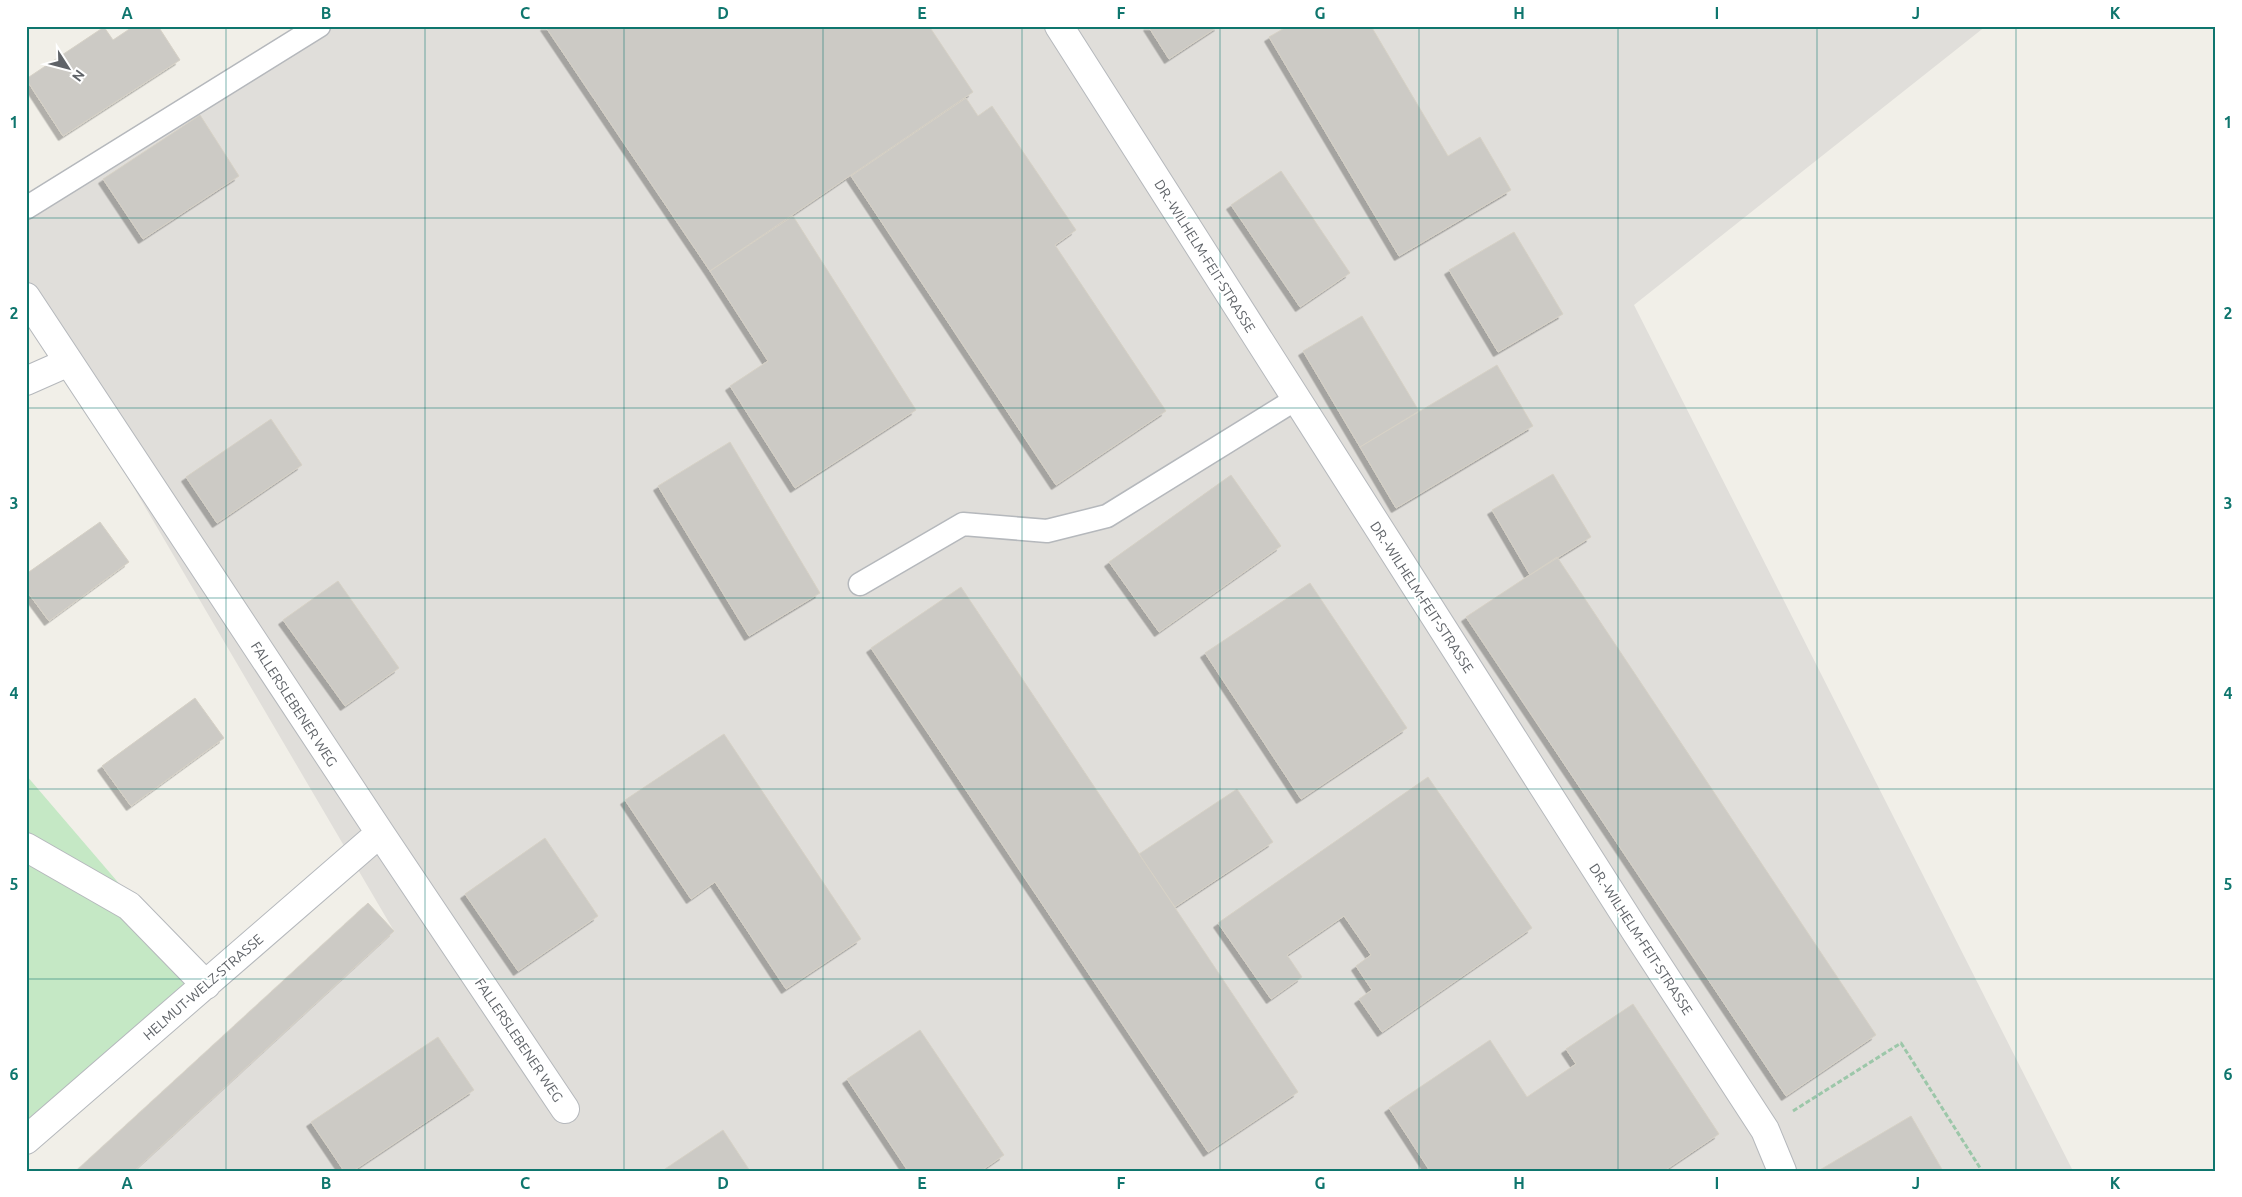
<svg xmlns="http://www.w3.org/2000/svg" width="2242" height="1197" font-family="Ubuntu,sans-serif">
	<defs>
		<filter id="shadow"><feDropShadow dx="-4.5" dy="4.5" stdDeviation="0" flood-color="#0004"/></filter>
	</defs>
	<rect width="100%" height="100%" fill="#f1efe8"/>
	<!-- industrial -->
	<path fill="#e0deda" d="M319 26H1986L1634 305 2073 1171H134L394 931 26 304V208Z"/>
	<!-- green -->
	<path fill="#c5e8c5" d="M26 775 206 985 26 1140Z"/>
	<!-- building -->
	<path fill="#cccac5" stroke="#d6d1c6" filter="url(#shadow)" d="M134 26H158L180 60 63 136 26 79 104 27 113 40Z
		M545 26H929L973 92 710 271Z
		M1148 26H1219L1169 59Z
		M1288 26H1371L1448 156 1480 137 1511 190 1399 256 1269 37Z
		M966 98 978 116 992 106 1076 230 1055 245 1166 411 1056 485 851 176Z
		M200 115 239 176 143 239 103 179Z
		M1281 171 1350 273 1300 307 1231 205Z
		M793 216 916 410 795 488 730 386 768 361 710 271Z
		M1514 232 1563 314 1498 352 1449 270Z
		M1362 316 1419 411 1360 447 1303 351Z
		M1497 365 1533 426 1396 508 1360 447Z
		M271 419 302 465 217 523 186 477Z
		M730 442 820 593 749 636 658 486Z
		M1553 474 1591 537 1530 575 1492 510Z
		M1231 475 1281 546 1159 632 1109 562Z
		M100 522 129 562 49 621 26 590V574Z
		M1557 557 1876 1035 1786 1096 1466 617Z
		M338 581 399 668 345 706 283 620Z
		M1310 583 1407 728 1301 799 1205 653Z
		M961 587 1298 1092 1208 1152 871 648Z
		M195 698 224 738 131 806 102 766Z
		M724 734 861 939 786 989 715 882 691 899 625 800Z
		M1428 777 1532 928 1382 1032 1359 999 1372 990 1356 966 1371 955 1344 916 1287 955 1302 977 1271 999 1218 923Z
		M1237 789 1273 842 1175 907 1139 854Z
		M545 838 598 916 518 971 465 894Z
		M368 903 394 931 134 1171H76Z
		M1633 1004 1719 1134 1664 1171H1430L1389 1108 1490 1040 1527 1097 1576 1064 1566 1049Z
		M920 1030 1004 1155 981 1171H908L847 1079Z
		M438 1037 474 1090 353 1171H344L311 1122Z
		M1911 1116 1943 1171H1818Z
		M723 1130 750 1171H662Z"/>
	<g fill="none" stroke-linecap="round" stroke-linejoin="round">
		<!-- service casing -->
		<g stroke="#b5b8bc" stroke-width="25">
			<path id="service" d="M26 208 319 26
				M860 584 963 524 1047 531 1107 516 1296 399"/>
		</g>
		<!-- minor casing -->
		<g stroke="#b5b8bc" stroke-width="30">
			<path id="minor" d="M1059 26 1636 932 1765 1130 1782 1171
				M26 297 380 833 565 1109
				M26 381 69 362
				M26 847 129 906 206 985
				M26 1140 380 833"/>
		</g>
		<!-- path -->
		<path stroke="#9cc7a9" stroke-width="3" stroke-dasharray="5 2.5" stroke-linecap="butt" d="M1793 1111 1901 1043 1982 1171"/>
		<!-- service -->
		<use href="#service" stroke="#fff" stroke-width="22"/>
		<!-- minor -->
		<use href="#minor" stroke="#fff" stroke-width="28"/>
	</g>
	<!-- grid -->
	<path fill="none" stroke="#0f766e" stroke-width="1" stroke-opacity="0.55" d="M226 26V1171M425 26V1171M624 26V1171M823 26V1171M1022 26V1171M1220 26V1171M1419 26V1171M1618 26V1171M1817 26V1171M2016 26V1171M26 218H2216M26 408H2216M26 598H2216M26 789H2216M26 979H2216"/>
	<g text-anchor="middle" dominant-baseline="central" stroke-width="4" stroke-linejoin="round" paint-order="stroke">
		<!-- street labels -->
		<g font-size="14" fill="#5f6368" stroke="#fff">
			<text transform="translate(1205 256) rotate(58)">DR.-WILHELM-FEIT-STRASSE</text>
			<text transform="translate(1422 597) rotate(57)">DR.-WILHELM-FEIT-STRASSE</text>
			<text transform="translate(294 704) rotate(57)">FALLERSLEBENER WEG</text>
			<text transform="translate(1641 939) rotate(57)">DR.-WILHELM-FEIT-STRASSE</text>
			<text transform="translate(203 987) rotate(-41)">HELMUT-WELZ-STRASSE</text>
			<text transform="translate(519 1040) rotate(56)">FALLERSLEBENER WEG</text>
		</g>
	</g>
	<!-- border -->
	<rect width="2242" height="1197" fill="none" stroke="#ffffff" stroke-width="55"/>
	<!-- north arrow -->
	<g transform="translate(68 68) rotate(126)" stroke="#ffffff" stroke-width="4" paint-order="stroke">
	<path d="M0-4L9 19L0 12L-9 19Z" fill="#5f6368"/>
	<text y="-8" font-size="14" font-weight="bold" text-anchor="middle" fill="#5f6368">N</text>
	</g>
	<rect x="28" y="28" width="2186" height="1142" fill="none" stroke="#0f766e" stroke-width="2"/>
	<g font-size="16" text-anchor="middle" font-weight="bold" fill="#0f766e">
		<text x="127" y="19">A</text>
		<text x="326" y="19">B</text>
		<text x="525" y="19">C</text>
		<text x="723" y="19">D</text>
		<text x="922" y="19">E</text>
		<text x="1121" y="19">F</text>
		<text x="1320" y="19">G</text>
		<text x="1519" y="19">H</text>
		<text x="1717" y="19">I</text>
		<text x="1916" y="19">J</text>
		<text x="2115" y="19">K</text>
		<text x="14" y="128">1</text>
		<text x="2228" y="128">1</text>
		<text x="14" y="319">2</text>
		<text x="2228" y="319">2</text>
		<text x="14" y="509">3</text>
		<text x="2228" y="509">3</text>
		<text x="14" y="699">4</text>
		<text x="2228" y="699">4</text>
		<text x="14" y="890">5</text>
		<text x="2228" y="890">5</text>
		<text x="14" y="1080">6</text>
		<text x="2228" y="1080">6</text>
		<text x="127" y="1189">A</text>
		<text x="326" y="1189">B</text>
		<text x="525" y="1189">C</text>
		<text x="723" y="1189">D</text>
		<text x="922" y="1189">E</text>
		<text x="1121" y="1189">F</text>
		<text x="1320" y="1189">G</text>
		<text x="1519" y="1189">H</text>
		<text x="1717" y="1189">I</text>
		<text x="1916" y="1189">J</text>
		<text x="2115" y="1189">K</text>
	</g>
</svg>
